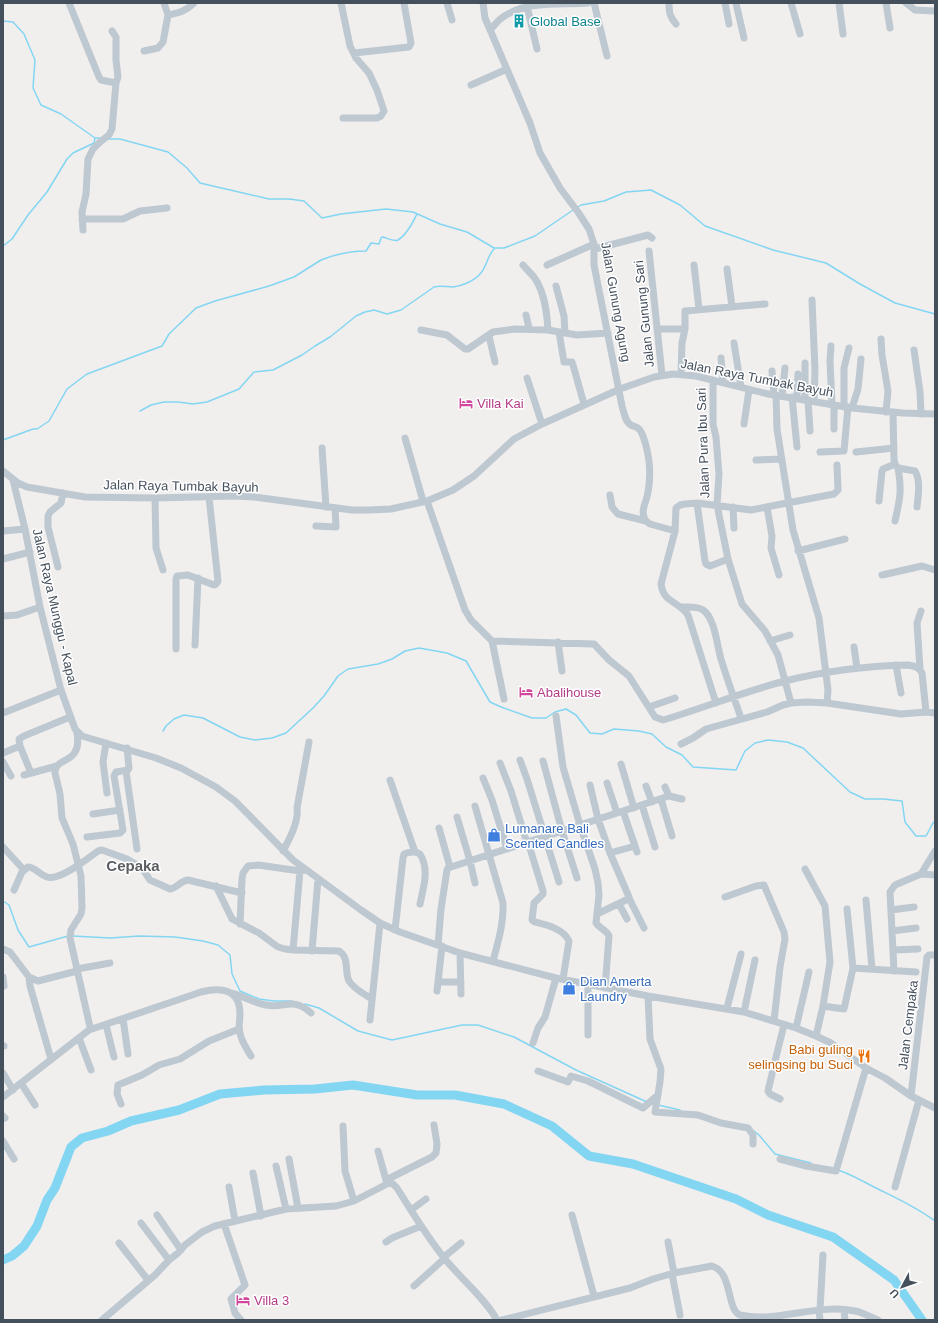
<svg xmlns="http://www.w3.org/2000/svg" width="938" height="1323" font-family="Arial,sans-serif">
	<rect width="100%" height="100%" fill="#f1eeee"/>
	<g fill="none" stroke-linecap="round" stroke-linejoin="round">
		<!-- stream -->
		<path stroke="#83d6f2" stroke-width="1.5" d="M3 21 13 22 24 34 35 60 33 88 41 105 61 114 95 138H100
			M108 139H120L168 152 187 168 200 183 269 199H289L304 201 322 218 341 214 386 209 413 212 440 224 467 232 494 248H504L535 236 573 210
			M578 207 581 205 604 201 626 192 651 190 680 205 705 226 773 250 826 263 860 284 895 303 935 314
			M3 246 12 239 28 215 47 192 67 159 73 153 94 143 95 138
			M140 411 151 405 164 402H178L193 404 207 402 239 389 254 372 273 370 302 355 315 346 330 337 356 316 365 312 374 310 387 314 401 310 434 287C440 285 446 287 453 287 462 286 474 281 480 274 487 267 487 256 494 249
			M3 440 33 429H37L49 421 67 389 87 374 162 346 169 334 196 308 215 301 269 286 294 277 321 260C336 254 350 251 366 251L371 243 379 244 381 238 383 237C387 238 394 242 398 240 407 235 413 222 417 214
			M163 731 166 726 174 719 184 715 203 718 240 737 255 740 272 738 286 733 313 708 324 696 338 676 348 669 378 664 392 659 405 651 419 648 447 653 466 661 490 702 501 707 532 718H546L555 712 566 709 576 715 590 733 602 734 614 729 639 731 652 734 666 747 682 755 693 767 736 770 745 751 755 743 768 740 787 742 803 748 850 792 865 799H883L902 801 905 822 916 836H926L933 823 935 822
			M3 901 9 905 18 930 29 947 68 936
			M73 936 110 938 139 936 175 937 203 941 218 945 230 955 232 974 240 991 259 999 274 1001H292
			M305 1004 319 1008 358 1031 392 1040 462 1025H478L514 1037 576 1070 647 1102
			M658 1105 680 1110
			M754 1131 759 1135 775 1154 811 1163
			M838 1170C850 1174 861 1180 872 1186 894 1197 915 1206 935 1221"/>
		<!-- river -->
		<path stroke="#83d6f2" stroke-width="9" d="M3 1260 12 1256 24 1246 37 1226 47 1200 55 1188 71 1147 82 1138 108 1131 131 1121 179 1110 220 1094 264 1090 315 1089 353 1085 417 1095H455L504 1104 552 1126 589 1156 633 1164 736 1199 768 1215 833 1237 894 1280 922 1320"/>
		<!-- minor -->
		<path stroke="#bdc8d1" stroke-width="7" d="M69 3 99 77 101 80 116 83 112 129 109 135 100 142 93 149 88 159 86 194 82 212 83 230
			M164 3 168 15C179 13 186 11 194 3
			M341 3 350 46 356 58 369 73 377 90 384 111 381 116 377 118H343
			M447 3 452 20
			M483 3 485 18 530 123 540 153 560 188 578 212 589 229 594 244V265L622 406C624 412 625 422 631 425 634 427 636 426 639 429 644 434 648 453 649 461 650 471 650 482 648 492 647 502 639 511 646 521
			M594 3 607 56
			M669 3C669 13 670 17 676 24
			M725 3 729 24
			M736 3 744 38
			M791 3 800 34
			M839 3 843 34
			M886 3 890 28
			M906 3 915 10 935 11
			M527 6 537 49
			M490 30C494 26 498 20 503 17 528 0 560 5 588 3
			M112 31 116 37V60L118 77 116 83
			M144 51 158 48 163 42 168 15
			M354 53 409 47 411 43 404 3
			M471 85 507 69
			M82 219H123L140 211 167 208
			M595 249 648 235 652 238
			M649 251 662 375
			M523 265C527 270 533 275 536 280 545 295 547 313 548 330
			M547 265 594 244
			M694 265 699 309
			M727 269 732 307
			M556 286 564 316 565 333
			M812 300 815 370 814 401
			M526 315 529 328
			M657 329H685
			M421 330 447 335 465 349H468L493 332 515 329 548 330 577 335 608 333
			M559 332 564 362H572L573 365 584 404
			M489 336 495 362
			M881 339 882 355 888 391 886 412
			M734 343 741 387
			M831 346 830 361 832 405
			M914 350 920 392 921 414
			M721 358 723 382
			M805 363V399
			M772 371 773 386H774L773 395
			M681 374 682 343 685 329V311L765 304
			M527 378 542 424
			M713 380V424L716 437 719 474 717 505 728 559 742 604 765 631 778 655 791 703
			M776 395 777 429 793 530 819 618 828 690 827 703
			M782 396 785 368
			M792 397 797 447
			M797 398 798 374
			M808 400 810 431
			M834 405V429
			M844 407V368L849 348
			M852 408 858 389 861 359
			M893 413 894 459 895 464 898 468 915 471C921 481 918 496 917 507
			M744 424 749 390
			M405 438 423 501
			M322 448 326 507
			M820 452 844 451 848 407
			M856 452 894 448
			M756 460 782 459
			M3 471 18 483 27 487 85 497 155 498 234 496 254 497 352 510H369L391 509 427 501 453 490 474 476 514 439 542 424 620 389 654 377 673 374 696 376 768 394 852 408 903 413 935 414
			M13 480 25 529 40 607 61 690 75 729 82 736 156 758 181 768 216 787 235 801 293 860 361 910 380 923 400 932 460 953 556 978 648 996 744 1012 796 1028 816 1036 831 1043 866 1068 885 1078 911 1096 935 1108
			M610 495 612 507 618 514 646 521 650 524 675 531
			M155 498 156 548 163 570
			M427 501 465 610 471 620 492 641 594 644 609 660 629 676 655 717 663 720C703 708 743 692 785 681 825 671 867 666 908 665 914 666 919 667 922 673L926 712 935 713
			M879 501 882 471 883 469 895 464
			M697 503 705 561 706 564 710 566 728 559
			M733 507 734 528
			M767 507 772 536 771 548 779 575
			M895 521C900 499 902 491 898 468
			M316 526 336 527 335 508
			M3 531 25 529
			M798 551 845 539
			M3 559 30 552
			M58 567 48 527V516L50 512 61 503 63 493
			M882 575 922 566 935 570
			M682 607C689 607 698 606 703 610 715 618 717 646 721 659 727 679 734 698 741 718
			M3 616 17 615 40 607
			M492 641 504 699
			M770 641 790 635
			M558 642 562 671
			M195 645 198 578
			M854 647 857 668
			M176 649V579L177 576 188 575 214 585 216 584 218 581 209 497
			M896 665 901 693
			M920 669 917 623 921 611
			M716 703 688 615C678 600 664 604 661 584L675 531 676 508 680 505 685 504 697 503 751 510 834 494 838 490 837 465
			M649 707 675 698
			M3 713 61 690
			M556 716 563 767 580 825 595 869 598 883 599 895 596 923C600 929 607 930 609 936L605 988
			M106 743 103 762 107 793
			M681 744 693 738 706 729 767 712 783 705 791 703 807 702 827 703 901 714 926 712
			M3 753 20 746
			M520 760 527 779 559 882
			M543 761 562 831 577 878
			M3 762 11 776
			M500 763 511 791 527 843
			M621 764 634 808
			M126 771 137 849
			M31 773 20 746 19 739 24 736 70 717
			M24 775 57 766
			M483 778 492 800 507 849
			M390 780 415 852
			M607 783 617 813
			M590 785 598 819 610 853 629 897 628 899 597 914
			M646 786 652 802
			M665 787 669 796
			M661 799 672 836
			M642 805 655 847
			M475 806 503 903C504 923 498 942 493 961
			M623 811 637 852
			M93 814 120 810
			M457 817 470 861 475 883
			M439 828 450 867
			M87 837 120 833 123 830 114 776 116 772 128 770 129 768 127 748
			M528 842 543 891V894L534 903 532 920 535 922C547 925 564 929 569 941L563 979
			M3 847 24 870
			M283 851C290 838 299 821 297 808L309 742
			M610 853 635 846
			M805 869 825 906 830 962 823 1006 816 1036
			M921 874 935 851
			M216 886 232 919 259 933 278 947 285 949 293 950 339 951C350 958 344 971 349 981 354 989 364 994 372 999
			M14 890 22 872 28 867C35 867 40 875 47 877 60 881 87 859 98 851L102 850 127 859 142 868 150 880 170 889C177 888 180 881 188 880L242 893
			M725 897 756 886 764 885 784 932 785 939 780 967 774 1021
			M629 898 644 928
			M866 900 872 969
			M619 904 627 919
			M891 910 914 907
			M240 924 242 879 243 873 248 866 258 865 300 871 306 870
			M395 930 403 858 404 854C409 852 415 851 420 854 430 870 423 888 420 904
			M892 931 916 928
			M438 945 441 909 447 870 448 868 669 796 682 799
			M3 949 10 952 29 977 38 981 77 971
			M293 950 300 871
			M893 950 918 949
			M312 951 318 879
			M460 953 461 994
			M853 968 916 972
			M77 969 110 963
			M894 971 890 892 895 885 921 874 935 875
			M3 977 4 986
			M29 977 30 986 51 1059
			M439 982H461
			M437 991 442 946
			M231 993C244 996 254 1003 266 1005 285 1009 292 996 311 1013
			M648 996 650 1039 661 1069 660 1082 655 1112 698 1115 721 1123 748 1128 753 1135V1144
			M823 1006 844 1009 853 968 847 909
			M727 1008 741 954
			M744 1012 755 960
			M123 1019 128 1054
			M370 1020 380 923
			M106 1025 114 1057
			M796 1028 809 972
			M89 1030 201 992C221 987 240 989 240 1014 240 1021 238 1027 240 1033 241 1041 247 1049 251 1056
			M588 1035V985
			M79 1038 91 1070
			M533 1043 538 1028 545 1017 556 978
			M3 1046H4
			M538 1071 568 1082 571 1076 588 1081 643 1108 658 1095
			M3 1073 13 1090
			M21 1083 35 1105
			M911 1096 927 957 929 955H935
			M3 1097 89 1030 90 1027 70 938 71 930 81 914 82 908 81 876 73 844 62 818 60 794 55 773C55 760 70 762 75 752 79 746 78 739 77 733
			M780 1099 770 1094 768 1091 776 1057 784 1025
			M121 1104 117 1094 118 1085 142 1075 159 1065 180 1059 209 1041 239 1029
			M3 1116 5 1118
			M343 1126 345 1171 354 1201
			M3 1141 14 1159
			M378 1151 386 1180V1184
			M289 1159 298 1208
			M780 1159 806 1166 836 1171 866 1068
			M276 1166 286 1209
			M253 1173 261 1216
			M386 1180 432 1157 436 1153 437 1144 434 1125
			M229 1187 235 1221
			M895 1187 919 1100
			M411 1210 426 1199
			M157 1215 181 1250
			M572 1215 594 1296
			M141 1223 169 1260
			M224 1224 245 1285 231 1299 235 1313 241 1320
			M386 1242 392 1238 421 1226
			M668 1242 674 1273
			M119 1243 148 1280
			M444 1257 461 1243
			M672 1274 680 1315
			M414 1286 445 1258
			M819 1310 820 1320
			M820 1310 823 1255
			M844 1310 845 1320
			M102 1320 155 1275 169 1260 178 1253 185 1245 202 1232 215 1226 286 1209 336 1206 354 1201 389 1183 393 1184 397 1188C412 1212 427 1237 445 1259 462 1280 484 1297 497 1320
			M502 1320 630 1288 653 1279 674 1273 712 1266C733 1272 726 1309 740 1315 778 1323 817 1303 855 1311 862 1312 870 1317 878 1320"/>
	</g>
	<!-- icons -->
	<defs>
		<g id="building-bare" transform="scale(1.08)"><path d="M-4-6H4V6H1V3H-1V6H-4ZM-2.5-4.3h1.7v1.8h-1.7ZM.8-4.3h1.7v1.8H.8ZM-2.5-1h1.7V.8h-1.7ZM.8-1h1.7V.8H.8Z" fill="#0f9aa8" stroke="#fff" stroke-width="2.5" paint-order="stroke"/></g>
		<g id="hotel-bare" transform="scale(1.08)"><path d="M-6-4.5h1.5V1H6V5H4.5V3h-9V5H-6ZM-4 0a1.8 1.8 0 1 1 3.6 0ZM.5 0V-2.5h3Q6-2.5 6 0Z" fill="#d1479c" stroke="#fff" stroke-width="2.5" paint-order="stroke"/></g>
		<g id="shop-bare" transform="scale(1.08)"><path d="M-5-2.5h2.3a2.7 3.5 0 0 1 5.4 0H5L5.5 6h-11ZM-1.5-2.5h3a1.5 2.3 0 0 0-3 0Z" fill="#3f7fe0" stroke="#fff" stroke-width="2.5" paint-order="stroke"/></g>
		<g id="restaurant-bare" transform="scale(1.08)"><path d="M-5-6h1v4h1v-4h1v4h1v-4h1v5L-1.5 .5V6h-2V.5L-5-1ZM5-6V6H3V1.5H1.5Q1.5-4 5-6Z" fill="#e8710a" stroke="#fff" stroke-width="2.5" paint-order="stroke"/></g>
	</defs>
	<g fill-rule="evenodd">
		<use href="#building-bare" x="519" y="21"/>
		<use href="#hotel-bare" x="466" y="403"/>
		<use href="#hotel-bare" x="526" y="692"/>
		<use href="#shop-bare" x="494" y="835"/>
		<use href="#shop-bare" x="569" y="988"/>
		<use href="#restaurant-bare" x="864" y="1056"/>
		<use href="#hotel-bare" x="243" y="1300"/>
	</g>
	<g text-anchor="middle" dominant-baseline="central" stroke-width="3" stroke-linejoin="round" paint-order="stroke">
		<!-- culture labels -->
		<g font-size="13" fill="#0d838f" stroke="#fff" text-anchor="start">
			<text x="530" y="21">Global Base</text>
		</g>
		<!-- street labels -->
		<g font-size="13" fill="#45505d" stroke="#fff">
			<text transform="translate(616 302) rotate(80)">Jalan Gunung Agung</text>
			<text transform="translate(644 314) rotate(-96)">Jalan Gunung Sari</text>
			<text transform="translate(757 378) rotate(11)">Jalan Raya Tumbak Bayuh</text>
			<text transform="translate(703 443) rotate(-92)">Jalan Pura Ibu Sari</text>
			<text transform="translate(181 486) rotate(1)">Jalan Raya Tumbak Bayuh</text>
			<text transform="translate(55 607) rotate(77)">Jalan Raya Munggu - Kapal</text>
			<text transform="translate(908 1025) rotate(-83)">Jalan Cempaka</text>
		</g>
		<!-- hotel labels -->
		<g font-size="13" fill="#b23c85" stroke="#fff" text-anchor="start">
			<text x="477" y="403">Villa Kai</text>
			<text x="537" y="692">Abalihouse</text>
			<text x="254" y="1300">Villa 3</text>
		</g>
		<!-- shop labels -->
		<g font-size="13" fill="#366cbe" stroke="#fff" text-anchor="start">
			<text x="505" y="828">Lumanare Bali<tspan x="505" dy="15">Scented Candles</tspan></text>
			<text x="580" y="981">Dian Amerta<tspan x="580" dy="15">Laundry</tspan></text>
		</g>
		<!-- food labels -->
		<g font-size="13" fill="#c56008" stroke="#fff" text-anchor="end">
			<text x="853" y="1049">Babi guling<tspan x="853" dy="15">selingsing bu Suci</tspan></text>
		</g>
		<!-- quarter labels -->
		<g font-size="15" font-weight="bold" fill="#5a5e63" stroke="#fff">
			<text x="133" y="865">Cepaka</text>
		</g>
	</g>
	<!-- border -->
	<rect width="938" height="1323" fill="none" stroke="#45505d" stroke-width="8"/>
	<!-- north arrow -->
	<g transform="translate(902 1287) rotate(229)" stroke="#ffffff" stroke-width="3" paint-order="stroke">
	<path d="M0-3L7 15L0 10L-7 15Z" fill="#45505d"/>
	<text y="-6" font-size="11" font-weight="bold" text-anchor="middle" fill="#45505d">U</text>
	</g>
</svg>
